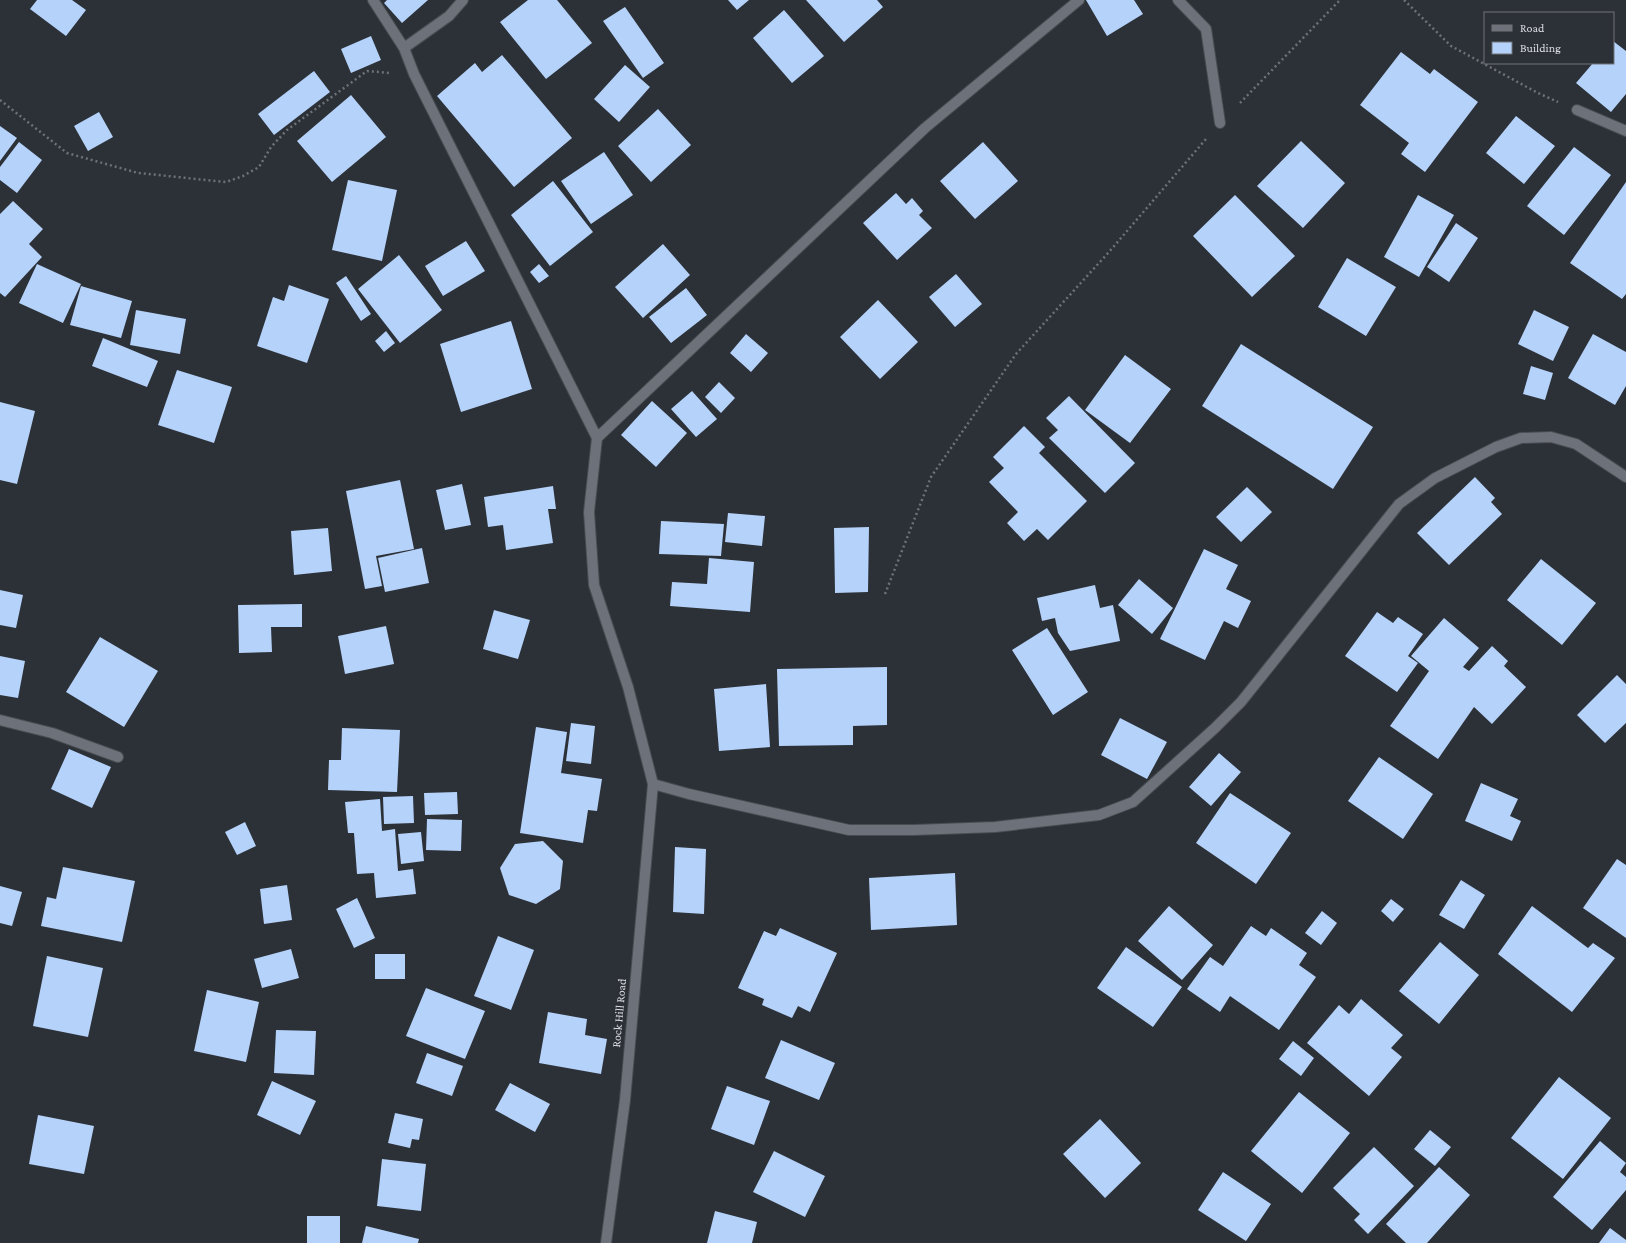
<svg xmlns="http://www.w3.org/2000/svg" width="1626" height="1243" font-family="'Crimson Pro',serif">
	<rect width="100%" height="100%" fill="#2c3137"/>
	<!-- building -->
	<path fill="#b5d2fa" d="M37 0H72L86 10 66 36 30 9Z
		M387 0H428L402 23 384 3Z
		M528 0H557L592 43 546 79 500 22Z
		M728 0H749L737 10Z
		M806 0H877L883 7 844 42Z
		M1086 0H1134L1143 14 1107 36Z
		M625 7 664 63 643 78 603 21Z
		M784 10 824 56 792 83 753 38Z
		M371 36 381 60 351 73 341 49Z
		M1613 41 1626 51V94L1611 112 1576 83 1593 63H1613Z
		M1401 52 1430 74 1434 69 1478 102 1425 172 1401 154 1409 143 1360 105Z
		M502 55 572 138 514 187 437 96 475 63 482 72Z
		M625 65 650 87 619 122 594 99Z
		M314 71 330 92 274 135 258 114Z
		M351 95 386 137 332 182 297 141Z
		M658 109 691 145 651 182 618 146Z
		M99 112 113 137 88 151 74 126Z
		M1516 116 1555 146 1524 184 1486 153Z
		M0 126 17 138 0 161Z
		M1301 141 1345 183 1303 228 1257 186Z
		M19 142 42 160 17 193 0 180V167Z
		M983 142 1018 181 975 219 940 181Z
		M1574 147 1611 175 1564 235 1527 206Z
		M604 152 633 195 591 224 561 181Z
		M348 180 397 190 382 261 332 250Z
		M553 181 593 232 550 266 511 215Z
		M1626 182V294L1622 299 1570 263Z
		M896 193 906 204 912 198 923 211 919 215 932 228 897 260 863 223Z
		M1235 195 1295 256 1252 297 1193 236Z
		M1418 195 1454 215 1419 277 1384 257Z
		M13 201 43 229 29 244 42 257 5 297 0 293V214Z
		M1456 223 1478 238 1449 282 1427 267Z
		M466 241 485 271 443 296 425 266Z
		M663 244 690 275 643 318 615 287Z
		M399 255 442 310 400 343 358 289Z
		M1347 258 1396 287 1366 336 1318 307Z
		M37 264 81 284 63 323 19 303Z
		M539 264 549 276 539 283 530 272Z
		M956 274 982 304 955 327 929 297Z
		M346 276 371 314 361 321 336 283Z
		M289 285 329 299 307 363 257 346 273 297 284 301Z
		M81 286 132 301 121 338 70 325Z
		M686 288 707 315 671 343 649 317Z
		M878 300 918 342 880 379 840 337Z
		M136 310 186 319 180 354 130 345Z
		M1534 310 1569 327 1553 361 1518 344Z
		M511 321 532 389 461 412 440 344Z
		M386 331 395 343 384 352 375 341Z
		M746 334 768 353 751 372 730 353Z
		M1593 334 1626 352V386L1615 405 1568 378Z
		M103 338 158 361 147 387 92 366Z
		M1241 344 1373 427 1333 489 1202 406Z
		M1125 355 1171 389 1130 443 1085 410Z
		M1531 366 1553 373 1545 400 1523 394Z
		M177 370 232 387 214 443 158 425Z
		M719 382 735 398 721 413 705 397Z
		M692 391 717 419 696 437 671 409Z
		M1069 396 1135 463 1105 493 1049 438 1058 430 1046 418Z
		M652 401 687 433 656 467 621 435Z
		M0 402 35 411 17 484 0 480Z
		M1024 426 1045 447 1039 453 1087 501 1048 540 1037 529 1024 541 1007 523 1018 512 989 482 1004 468 993 457Z
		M1475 477 1495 498 1491 502 1502 514 1449 565 1417 533Z
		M400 480 414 549 376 556 382 586 365 589 346 491Z
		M462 484 471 525 445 530 436 490Z
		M553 486 556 509H548L553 543 506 550 503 525 488 527 484 497Z
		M1247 487 1272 512 1241 542 1216 517Z
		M728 513 765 516 762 546 725 542Z
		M661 521 724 524 721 556 659 554Z
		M869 527 868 592 835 593 834 528Z
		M328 528 332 571 294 575 291 531Z
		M422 548 429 583 385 592 378 558Z
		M1204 549 1238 565 1226 589 1251 601 1238 628 1224 621 1205 660 1160 639Z
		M709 558 754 562 750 612 670 606 672 582 707 584Z
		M1541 559 1596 603 1562 645 1507 600Z
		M1139 579 1173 608 1152 634 1118 605Z
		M1095 585 1100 608 1113 605 1120 641 1070 651 1058 633 1055 618 1042 621 1037 598Z
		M0 590 23 595 16 628 0 625Z
		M302 604V627H271L272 652 239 653 238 605Z
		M494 610 530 620 518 659 483 649Z
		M1377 612 1393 623 1398 617 1423 634 1408 656 1418 663 1397 692 1345 656Z
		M1444 618 1479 648 1463 667 1469 671 1492 646 1508 661 1504 666 1526 687 1492 724 1474 707 1438 759 1390 726 1429 671 1411 656Z
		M386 626 394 664 345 674 338 636Z
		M1047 628 1088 692 1053 715 1012 650Z
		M100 637 158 671 124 727 66 692Z
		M0 656 25 661 18 698 0 695Z
		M887 667V725L853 726V745L779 746 777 669Z
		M1617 675 1626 684V723L1605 743 1577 715Z
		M766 684 770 747 719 751 714 689Z
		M1120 718 1167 742 1147 779 1101 755Z
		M571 723 595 726 591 764 566 761Z
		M536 727 567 732 561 773 602 779 597 811 588 810 583 843 520 833Z
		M342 728 400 730 397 792 328 790 329 760H341Z
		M69 749 111 767 92 808 51 789Z
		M1219 753 1241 772 1211 806 1189 787Z
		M1379 757 1433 794 1403 839 1348 801Z
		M1481 783 1518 799 1510 816 1521 821 1512 841 1465 821Z
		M457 792 458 814 425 815 424 793Z
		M1230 793 1291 833 1256 884 1196 843Z
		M413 796 414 823 384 824 383 797Z
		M380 799 382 831 395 829 398 871 413 869 416 894 376 898 374 873 357 874 354 833H348L345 802Z
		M427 819 462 820 461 851 426 850Z
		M245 822 256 846 237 855 225 832Z
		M421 832 424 861 401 864 398 834Z
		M543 841 563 861 560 889 536 904 509 895 500 868 515 844Z
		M675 847 706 849 704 914 673 912Z
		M1617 859 1626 865V938L1583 908Z
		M63 867 135 881 122 942 41 926 47 897 56 899Z
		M955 873 957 925 871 930 869 878Z
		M1461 880 1485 895 1464 929 1439 915Z
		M287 885 292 920 264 924 260 889Z
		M0 886 22 892 12 926 0 923Z
		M357 898 375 938 354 948 336 909Z
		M1391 899 1404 909 1393 922 1381 911Z
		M1169 906 1213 945 1182 980 1138 941Z
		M1532 906 1588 948 1593 943 1615 958 1572 1012 1498 954Z
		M1322 911 1337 923 1321 945 1305 933Z
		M1251 926 1266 936 1271 928 1307 953 1299 965 1316 977 1279 1030 1230 996 1220 1012 1187 989 1210 957 1223 966Z
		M780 928 837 953 810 1012 798 1006 792 1018 762 1005 764 999 738 988 764 931 776 936Z
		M498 936 534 950 511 1010 474 996Z
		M1440 942 1479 975 1439 1024 1399 991Z
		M1126 947 1182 987 1153 1027 1097 988Z
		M291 949 299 978 262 988 254 959Z
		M375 954H405V979H375Z
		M47 956 103 968 88 1037 33 1026Z
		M426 988 485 1011 465 1059 406 1036Z
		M207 990 259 1002 246 1062 194 1051Z
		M1361 999 1403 1035 1391 1048 1402 1057 1369 1096 1307 1043 1339 1005 1349 1014Z
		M548 1012 587 1019 585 1035 607 1039 601 1074 539 1063Z
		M276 1030 316 1031 314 1075 274 1073Z
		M781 1040 835 1063 819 1100 765 1078Z
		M1293 1041 1314 1058 1301 1076 1279 1059Z
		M427 1053 463 1066 452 1096 416 1083Z
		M1559 1077 1611 1118 1563 1179 1511 1138Z
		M272 1081 316 1101 300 1135 257 1115Z
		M510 1083 550 1104 535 1132 495 1110Z
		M727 1086 770 1101 754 1145 711 1129Z
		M1299 1092 1350 1133 1302 1193 1251 1151Z
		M395 1113 423 1119 419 1140 412 1139 410 1148 388 1143Z
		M38 1115 94 1126 84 1174 29 1164Z
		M1100 1119 1141 1163 1105 1198 1063 1154Z
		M1430 1130 1451 1147 1435 1166 1414 1149Z
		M1600 1141 1626 1163 1620 1172 1626 1177V1190L1592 1230 1553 1197Z
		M1374 1147 1414 1186 1368 1234 1354 1220 1360 1214 1333 1188Z
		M774 1151 825 1176 805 1217 753 1192Z
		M382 1159 426 1164 421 1211 377 1206Z
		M1439 1167 1470 1195 1427 1243H1406L1386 1224Z
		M1223 1172 1271 1204 1246 1241 1198 1210Z
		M715 1211 757 1222 752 1243H707Z
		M307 1216H340V1243H307Z
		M366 1226 419 1239 418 1243H362Z
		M1610 1228 1626 1240V1243H1599Z"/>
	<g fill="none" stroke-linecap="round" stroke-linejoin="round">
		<!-- minor casing -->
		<g stroke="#484c51" stroke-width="12">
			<path id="minor" d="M373 0 404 48
				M463 0 449 16 404 48 414 74 597 438 589 512 594 585 628 687 653 784 625 1100 606 1243
				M1178 0 1206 29 1220 123
				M1577 110 1626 131
				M597 438 925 128 1079 0
				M0 720 52 733 118 757
				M653 784 689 794 849 830H914L995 827 1099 815 1133 802 1215 728 1241 702 1399 504 1435 478 1496 447 1521 438 1551 437 1576 444 1626 477"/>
		</g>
		<!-- path -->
		<path stroke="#6e7277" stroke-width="2.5" stroke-dasharray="2 3" stroke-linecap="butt" d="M1404 0 1451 46 1538 93 1558 102
			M0 100 67 153 138 173 226 182 243 176 259 167 271 147 287 130 367 71 390 73
			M1240 103 1340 0
			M885 594 931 477 1016 354 1109 252 1206 139"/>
		<!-- minor -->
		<use href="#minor" stroke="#6d727a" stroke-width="10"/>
	</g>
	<g text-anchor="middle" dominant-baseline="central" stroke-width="4" stroke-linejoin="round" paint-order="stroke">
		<!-- street labels -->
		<g font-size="12" fill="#d9dce0" stroke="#2c3137">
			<text transform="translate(619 1013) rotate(-85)">Rock Hill Road</text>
		</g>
	</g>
	<!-- legend -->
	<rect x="1484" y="12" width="130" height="52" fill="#2c3137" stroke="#71757b"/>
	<rect x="1492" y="25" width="20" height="6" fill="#6d727a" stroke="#71757b"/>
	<text x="1520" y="32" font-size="12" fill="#d9dce0">Road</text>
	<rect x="1492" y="42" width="20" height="12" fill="#b5d2fa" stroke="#71757b"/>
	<text x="1520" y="52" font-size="12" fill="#d9dce0">Building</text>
</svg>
